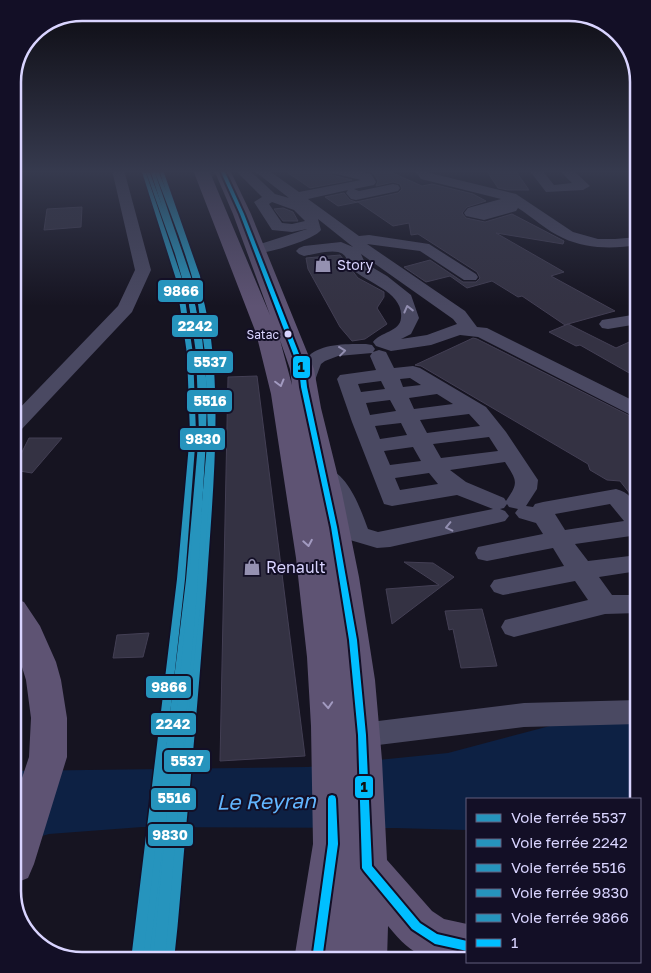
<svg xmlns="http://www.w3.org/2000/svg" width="651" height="973" font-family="'Golos Text',sans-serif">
	<rect width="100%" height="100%" fill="#161421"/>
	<!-- water -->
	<path fill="#0d2144" d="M638 720V799H467V830L395 828 142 827 49 834 13 844V771L308 767 448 753 565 722Z"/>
	<!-- building -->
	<path fill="#343243" stroke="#433f54" d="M284 170H329L332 175 352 180 310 188Z
		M363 170H386L422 186 432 184 473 194 486 201 467 207 462 213 466 218 485 222 512 214 564 241 563 244 496 233 564 272 551 276 615 311 568 324 616 348 638 338V378L580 345 576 346 549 332 568 324 565 325 522 296 518 297 492 281 467 288 450 276 426 282 404 267 430 260 463 282H476L480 278 477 272 418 234 411 235 409 223 393 226 358 202 338 206 325 197 344 193 350 200 356 202 398 193 402 189 400 184 393 182 376 186 378 181 373 173Z
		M486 170H515L529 190H508L498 188Z
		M82 207 81 227 44 230 47 209Z
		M283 208 293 212 298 221H283L274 209Z
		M340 255 358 278 384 292V297L377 308 387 324 365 339 352 341 340 327 308 269 306 258Z
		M473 338 477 339 638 420V504L620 481 607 480 590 470 588 464 421 366 415 365Z
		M257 376 305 756 220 761 228 377Z
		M29 438H62L32 473 13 470V465L20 456Z
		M404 562 433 563 454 577 392 624 386 589 439 585Z
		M482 609 497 666 461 668 453 629 449 630 445 611Z
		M149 633 143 657 113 658 117 635Z"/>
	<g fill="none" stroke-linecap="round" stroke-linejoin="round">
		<!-- major-tunnel -->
		<path stroke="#333142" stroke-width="18" stroke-dasharray="18 9" stroke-linecap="butt" d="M212 170 215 175"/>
		<!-- minor -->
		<path fill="#4a4962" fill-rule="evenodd" d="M112 170H124L151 270 132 312 20 431 13 433V415L118 306 135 270Z
			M235 170H249L275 194 289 198 253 170H268L299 192 361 180 332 173 331 170H354L371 174 376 182 374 185 354 189 359 191 393 184 398 185 400 188 398 191 356 200 351 199 346 193 348 190 308 199 359 236 369 235 429 244 476 274 478 277 476 280H464L420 251 367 244 465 311 477 327 487 328 638 403V417L631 415 478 337 460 335 431 345 391 351 376 346 373 342C380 332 400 332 401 318 404 292 367 283 352 269 347 264 348 254 338 252 329 250 314 254 304 256L299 254 296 251 299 248 304 246 341 242 353 247 318 219 321 230C314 240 262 256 251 253L248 250 251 247 307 229 292 232 272 230 254 202 262 197ZM272 202 294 210 305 221 292 224 282 223 269 204ZM361 254 453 319 457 324 427 335 401 339 411 334 419 318 411 295 387 276 365 263Z
			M414 170H428L430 173 516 194 573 232 598 239H615L638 237V245C613 249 586 249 563 238 547 231 532 217 518 208L516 211 484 220 466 216 464 213 468 208 501 199 421 179Z
			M529 170H542L554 185 572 183 559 170H573L590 186 583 190 546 192Z
			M638 314V324L608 329 602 328 599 324 602 320Z
			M366 344 372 345 375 349 373 352 379 350 386 352 394 368 413 366 420 368 486 407 506 432 538 480 537 489 526 506 533 507 535 504 543 502 616 489C639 495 638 515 638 535L575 544 588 561 638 555V571L599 577 612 595H638V613L605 614 514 637 505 634 501 627 505 620 588 600 575 581 503 595 494 592 490 586 494 580 564 566 553 548 487 561 478 559 475 553 478 547 543 534 536 523 519 518 515 513 518 509 509 507 507 504 504 508 500 509 505 511 509 516 505 521 497 523 390 547 377 548 350 540 334 499 313 474 316 469C345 462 360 508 368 529L378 532 493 509 457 495 392 506 384 504 352 422 337 379 340 375 376 370 370 356 372 353 338 356 325 361 321 364 311 391 304 393 297 391 294 387C298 377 300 366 307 358 319 343 348 344 366 344ZM410 378 421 385 403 387 400 379ZM381 381 385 389 361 392 358 384ZM437 394 453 404 414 409 409 398ZM390 400 396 411 370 415 366 403ZM469 414 480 426 427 433 420 420ZM401 423 407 435 380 439 375 426ZM489 437 498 451 441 458 433 444ZM413 447 421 461 390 465 384 451ZM505 462C517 481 519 482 506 501L504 498 466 482 450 470ZM429 473 438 484 400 490 395 478ZM610 504 624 521 565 530 555 514Z
			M638 700V724L524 727 362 747 351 744 347 735 351 726 362 723 524 703Z"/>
		<!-- major -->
		<path fill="#5e5373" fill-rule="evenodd" d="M193 170H209L270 315 233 214 214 170H230L251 214 314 369 321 408 342 493 359 577 375 680 382 760 387 860 432 911 444 919 467 924V960C426 960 415 959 388 926L387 960H294L313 844 311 726 307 657 296 558 271 394 256 333ZM280 340 290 369 292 385Z
			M13 598 24 602 40 626 56 662 61 680 67 718V757L34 864 28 878 13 884V805L29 757 31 718 26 680 13 638Z"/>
		<!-- bus-1 casing -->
		<g stroke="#130f26" stroke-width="4">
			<path id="bus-1" d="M220 170H224L244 214 305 369 307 387 337 527 357 640 366 735 372 866 420 923 437 934 467 941V951L435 944 412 929 364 871 362 868 358 735 349 640 331 527 301 387 299 369 240 214Z
				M332 795 335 796 336 799 338 844 322 960H312L328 844V799L329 796Z"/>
		</g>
		<!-- bus-1 -->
		<use href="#bus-1" fill="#00bfff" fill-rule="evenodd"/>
		<!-- rail-1 casing -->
		<g stroke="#130f26" stroke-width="3">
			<path id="rail-1" d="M154 170H158C180 225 203 280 211 339 221 415 212 502 207 580 201 663 194 745 186 828 182 872 179 917 174 960H162C174 828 190 696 200 564 205 490 214 413 205 339 198 281 175 225 154 170Z"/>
		</g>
		<!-- rail-2 casing -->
		<g stroke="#130f26" stroke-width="3">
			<path id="rail-2" d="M150 170H154L191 277 202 353 205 433 194 580 152 960H140L186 580 199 433 196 353 185 277Z"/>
		</g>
		<!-- rail-3 casing -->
		<g stroke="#130f26" stroke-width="3">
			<path id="rail-3" d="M159 170H163L200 276 211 353 214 433 203 581 161 960H149L195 581 208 433 205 353 194 276Z"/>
		</g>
		<!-- rail-4 casing -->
		<g stroke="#130f26" stroke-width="3">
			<path id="rail-4" d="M146 172 150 173 180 254 193 295 202 337 207 388 206 439 197 593 165 960H153V959L188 593 199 439 200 388 196 337 187 295 175 254Z"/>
		</g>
		<!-- rail-5 casing -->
		<g stroke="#130f26" stroke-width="3">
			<path id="rail-5" d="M142 172 146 173 182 279 193 354 196 433 185 579 143 959V960H131L177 579 190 433 187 354 176 279Z"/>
		</g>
		<!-- rail-1 -->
		<use href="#rail-1" fill="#2694bd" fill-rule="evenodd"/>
		<!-- rail-2 -->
		<use href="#rail-2" fill="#2694bd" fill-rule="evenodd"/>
		<!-- rail-3 -->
		<use href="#rail-3" fill="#2694bd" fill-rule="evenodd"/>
		<!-- rail-4 -->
		<use href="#rail-4" fill="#2694bd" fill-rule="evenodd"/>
		<!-- rail-5 -->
		<use href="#rail-5" fill="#2694bd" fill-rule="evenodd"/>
	</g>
	<!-- one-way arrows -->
	<defs><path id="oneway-chevron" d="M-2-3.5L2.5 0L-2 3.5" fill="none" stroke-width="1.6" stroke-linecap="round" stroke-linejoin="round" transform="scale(1.25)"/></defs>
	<g stroke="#928eb0">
		<use href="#oneway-chevron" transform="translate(408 309) rotate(-104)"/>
		<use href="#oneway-chevron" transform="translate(342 351) rotate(-7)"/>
		<use href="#oneway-chevron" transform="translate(449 527) rotate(167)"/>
	</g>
	<g stroke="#a29ac0">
		<use href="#oneway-chevron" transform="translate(280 383) rotate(75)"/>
		<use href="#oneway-chevron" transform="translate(308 543) rotate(80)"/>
		<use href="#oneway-chevron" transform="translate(328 705) rotate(86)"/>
	</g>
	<!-- sky -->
	<linearGradient id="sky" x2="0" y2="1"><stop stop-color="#0c0b12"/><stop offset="0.56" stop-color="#363a4e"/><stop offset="1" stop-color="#363a4e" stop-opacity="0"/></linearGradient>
	<rect width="651" height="306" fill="url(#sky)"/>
	<!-- icons -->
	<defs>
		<g id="shop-bare" transform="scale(1.35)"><path d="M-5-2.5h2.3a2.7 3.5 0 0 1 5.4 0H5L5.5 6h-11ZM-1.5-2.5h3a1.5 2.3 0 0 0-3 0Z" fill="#9591b1" stroke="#130f26" stroke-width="2.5" paint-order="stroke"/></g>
	</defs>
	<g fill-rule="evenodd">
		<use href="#shop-bare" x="323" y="264"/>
		<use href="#shop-bare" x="252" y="567"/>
	</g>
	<!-- markers -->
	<circle fill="#d9d4ff" stroke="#130f26" stroke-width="2" cx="288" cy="334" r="4.5"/>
	<g text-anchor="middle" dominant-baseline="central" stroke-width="4" stroke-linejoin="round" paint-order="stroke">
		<!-- far-bus labels -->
		<g font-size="12" fill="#d9d4ff" stroke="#130f26" text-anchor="end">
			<text x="279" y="334">Satac</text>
		</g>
		<!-- far-poi labels -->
		<g font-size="14" fill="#d9d4ff" stroke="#130f26" text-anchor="start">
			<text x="337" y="264">Story</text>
		</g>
		<!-- poi labels -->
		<g font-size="16" fill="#d9d4ff" stroke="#130f26" text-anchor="start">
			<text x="266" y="567">Renault</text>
		</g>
		<!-- near-water labels -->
		<g font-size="21" font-style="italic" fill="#62b6ff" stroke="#130f26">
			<text transform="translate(266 801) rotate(-1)">Le Reyran</text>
		</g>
	</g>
	<!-- crop -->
	<path d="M0 0H651V973H0ZM82 21H569A61 61 0 0 1 630 82V891A61 61 0 0 1 569 952H82A61 61 0 0 1 21 891V82A61 61 0 0 1 82 21Z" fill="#130f26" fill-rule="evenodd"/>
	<path fill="none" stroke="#d9d4ff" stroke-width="2.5" d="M82 21H569A61 61 0 0 1 630 82V891A61 61 0 0 1 569 952H82A61 61 0 0 1 21 891V82A61 61 0 0 1 82 21Z"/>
	<g stroke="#130f26" stroke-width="2">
		<rect x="157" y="279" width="47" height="24" rx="5" fill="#2694bd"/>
		<rect x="171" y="314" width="48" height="24" rx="5" fill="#2694bd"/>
		<rect x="186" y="350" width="48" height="24" rx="5" fill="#2694bd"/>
		<rect x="292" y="355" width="19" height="24" rx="5" fill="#00bfff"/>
		<rect x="186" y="389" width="47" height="24" rx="5" fill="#2694bd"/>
		<rect x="179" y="427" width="47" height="24" rx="5" fill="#2694bd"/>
		<rect x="145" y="675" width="47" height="24" rx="5" fill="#2694bd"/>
		<rect x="150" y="712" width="47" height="24" rx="5" fill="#2694bd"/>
		<rect x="163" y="749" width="48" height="24" rx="5" fill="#2694bd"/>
		<rect x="354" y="775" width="20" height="24" rx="5" fill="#00bfff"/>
		<rect x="150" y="787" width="47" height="24" rx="5" fill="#2694bd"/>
		<rect x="147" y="823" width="47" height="24" rx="5" fill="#2694bd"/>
	</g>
	<g font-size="14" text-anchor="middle" font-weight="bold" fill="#fff">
		<text x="181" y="296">9866</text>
		<text x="195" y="331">2242</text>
		<text x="210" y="367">5537</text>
		<text x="210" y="406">5516</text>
		<text x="203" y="444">9830</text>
		<text x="169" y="692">9866</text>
		<text x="173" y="729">2242</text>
		<text x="187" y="766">5537</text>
		<text x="174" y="803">5516</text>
		<text x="170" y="840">9830</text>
	</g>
	<g font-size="14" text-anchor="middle" font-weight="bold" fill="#111">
		<text x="301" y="372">1</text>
		<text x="364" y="792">1</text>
	</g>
	<!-- legend -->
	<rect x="466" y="798" width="175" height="165" fill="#130f26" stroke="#625e7d"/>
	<rect x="476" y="814" width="25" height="8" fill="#2694bd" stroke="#625e7d"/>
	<text x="511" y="823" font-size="15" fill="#d9d4ff">Voie ferrée 5537</text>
	<rect x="476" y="839" width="25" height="8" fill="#2694bd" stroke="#625e7d"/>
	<text x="511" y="848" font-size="15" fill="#d9d4ff">Voie ferrée 2242</text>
	<rect x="476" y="864" width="25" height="8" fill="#2694bd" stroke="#625e7d"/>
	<text x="511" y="873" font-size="15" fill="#d9d4ff">Voie ferrée 5516</text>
	<rect x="476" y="889" width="25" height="8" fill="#2694bd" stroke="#625e7d"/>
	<text x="511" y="898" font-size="15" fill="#d9d4ff">Voie ferrée 9830</text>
	<rect x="476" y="914" width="25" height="8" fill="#2694bd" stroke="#625e7d"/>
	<text x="511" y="923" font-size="15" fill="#d9d4ff">Voie ferrée 9866</text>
	<rect x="476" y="939" width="25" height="8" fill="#00bfff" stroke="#625e7d"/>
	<text x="511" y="948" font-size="15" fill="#d9d4ff">1</text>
</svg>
